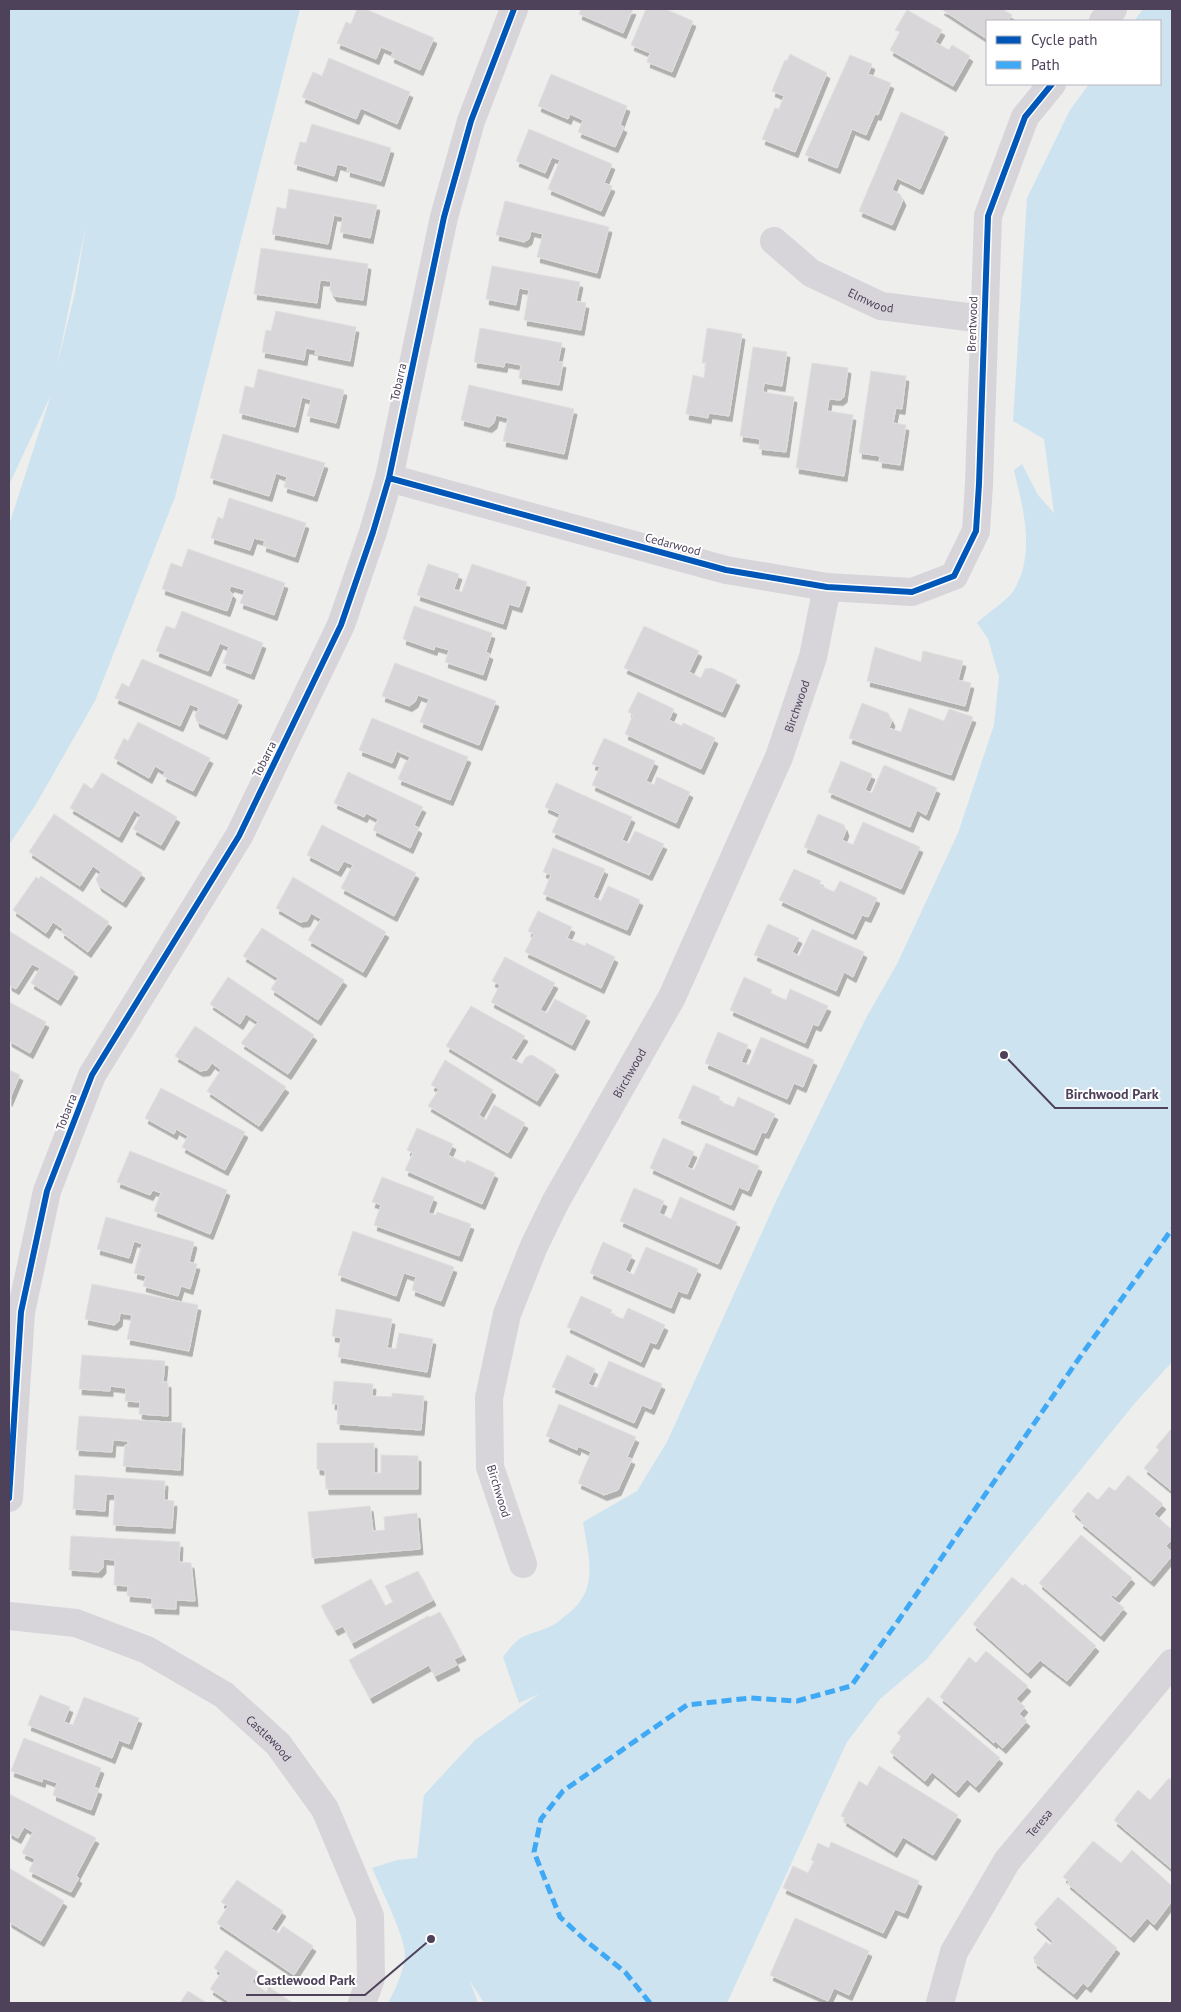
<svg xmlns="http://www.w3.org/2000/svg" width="1181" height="2012" font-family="'PT Sans',sans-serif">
	<defs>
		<filter id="shadow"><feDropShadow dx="3" dy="5.5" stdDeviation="0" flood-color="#0004"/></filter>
	</defs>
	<rect width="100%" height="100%" fill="#eeeeec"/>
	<!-- green -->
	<path fill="#cee3f0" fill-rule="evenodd" d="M9 9H300L175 497 95 701 35 806 9 845V525L51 395 9 485ZM86 225 75 292 58 362V361Z
		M1143 9H1172V1362L1135 1403 926 1660 880 1699 847 1742 727 2003H484L470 1981 478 2003H388C396 1988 403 1973 405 1956 406 1938 380 1887 372 1868L397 1860 417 1858 424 1795 475 1740 539 1694 519 1703 503 1657C521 1633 522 1638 549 1627 555 1625 560 1620 565 1616 600 1591 589 1559 583 1522L637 1491 667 1442 777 1199 866 1018 897 964 958 833 994 725 999 677 988 639 977 623C986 614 1008 600 1014 590 1036 552 1023 509 1014 470L1022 464 1038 495 1054 513 1044 439 1013 421 1027 198 1070 110 1089 84H1160V21H1134Z"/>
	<!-- building -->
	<path fill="#d8d6d8" stroke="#e0dedf" filter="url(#shadow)" d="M357 9H365L434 38 420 70 391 57 393 52 381 47 376 59 337 43 346 22 351 24Z
		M581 9H633L623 33 579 14Z
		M646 9H665L693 21 672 72 647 62 650 53 631 45Z
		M941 9H1002L1012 15 1008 21H987V39Z
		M907 10 942 30 935 42 949 50 952 45 970 56 953 86 890 50 900 32 895 30Z
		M790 54 827 73 795 152 762 139 775 108 779 109 784 96 772 91 785 60 787 61Z
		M850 55 872 64 868 74 891 83 878 115 875 114 866 135 852 129 837 168 805 155Z
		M329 58 410 92 397 124 361 108 356 119 302 97 313 72 322 76Z
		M551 74 627 106 620 125 624 127 615 147 578 132 583 120 570 114 568 119 538 106Z
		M901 112 945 132 920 189 897 178 892 190 900 194 903 200 892 225 859 211Z
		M312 124 391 148 381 181 347 171 348 167 337 164 334 176 294 164 300 142 306 143Z
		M529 129 612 164 604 183 612 186 601 211 548 189 560 160 552 157 545 173 516 161Z
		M289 189 377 205 370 238 340 232 343 217 334 215 328 244 272 234 277 207 286 209Z
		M505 201 609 227 597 273 537 257 543 234 531 231 529 239 524 242 496 235Z
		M261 248 368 264 363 300 334 296 330 290 331 281 320 280 317 303 254 294Z
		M492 266 580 282 576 301 586 303 581 330 524 320 529 290 519 288 516 305 486 299Z
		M276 311 356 327 350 361 315 354 316 350 306 348 304 360 262 352 266 330 271 331Z
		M480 328 562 343 558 362H563L559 385 519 378 521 365 505 362 504 367 474 362Z
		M707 328 742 334 729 416 709 413 708 418 686 414 693 375 704 378 706 363H702Z
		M753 347 787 352 782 386 764 383 763 392 794 397 786 452 759 449 760 439 740 436Z
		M812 363 848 368 844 397 840 400 829 399 827 411 853 415 844 476 796 468Z
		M258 369 344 390 336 423 307 416 311 400 302 397 295 427 239 413 245 386 254 388Z
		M871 371 906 376 902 409 896 408 893 423 906 425 900 465 879 462 880 456 859 453Z
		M469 385 574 409 564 454 503 441 508 418 496 415 494 423 489 427 461 420Z
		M223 434 325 463 314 496 284 487 287 477 276 473 269 496 210 478Z
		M229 498 306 523 295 557 263 546 265 541 254 538 250 550 211 538 218 517 223 519Z
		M188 549 285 583 274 615 240 603 245 590 231 586 229 590 233 594 227 611 162 589 171 563 182 567Z
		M428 564 459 574 454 589 462 592 472 564 527 582 519 607 509 604 503 624 417 595Z
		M414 606 492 633 486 652 490 654 483 675 445 662 449 650 435 646 434 650 403 639Z
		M182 611 263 643 251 674 223 663 229 647 220 643 208 671 156 651 166 626 175 629Z
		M644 626 699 651 689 672 701 678 705 669 711 668 737 680 722 712 624 668Z
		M875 647 921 662 923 651 963 661 958 680 971 683 965 706 867 681Z
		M142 659 239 700 224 734 197 722 195 715 199 708 190 704 180 726 115 698 122 683 129 687Z
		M395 663 496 701 479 745 420 722 429 699 418 695 415 702 409 706 382 696Z
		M638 692 674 709 669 720 682 726 683 723 715 738 701 769 625 734 633 715 628 712Z
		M862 703 888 713 892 721 889 728 901 732 909 708 944 721 949 709 973 717 951 775 849 738Z
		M372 718 468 757 450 800 398 779 406 761 408 762 410 757 397 751 392 763 359 750Z
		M138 722 210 758 193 791 163 776 165 772 155 766 149 778 114 758 124 738 128 741Z
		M604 738 655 761 646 781 654 785 657 777 690 792 676 823 592 785 600 767 592 764Z
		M841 761 872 774 865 790 872 793 884 765 937 788 926 815 917 810 910 827 828 792Z
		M348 772 423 807 414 825 419 828 410 848 373 830 378 819 366 813 364 817 334 803Z
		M102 773 177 817 161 845 133 829 141 815 134 810 119 837 70 808 84 783 92 789Z
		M556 783 632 817 622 840 629 843 635 831 664 844 649 875 552 832 560 814 545 807Z
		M54 814 142 873 123 902 99 886 96 879 101 872 93 866 80 886 29 852Z
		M818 814 844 825 846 831 842 840 853 845 863 822 920 847 901 889 804 847Z
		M322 825 416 873 394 916 341 888 353 865 344 861 338 871 307 855Z
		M553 848 605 869 593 897 601 901 608 886 640 900 627 930 543 894 551 875 543 872Z
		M794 869 821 881 819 885 834 892 840 881 877 898 868 917 862 915 853 934 779 900Z
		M41 876 109 922 88 952 61 932 63 929 53 922 46 933 13 910 36 877 39 879Z
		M293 877 386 932 363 972 308 940 321 919 311 913 307 921 300 922 276 908Z
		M538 911 572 927 567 938 585 946 586 943 615 957 601 988 525 952 534 934 528 931Z
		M768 924 799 938 792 952 799 956 812 929 864 952 853 977 844 972 836 991 754 955Z
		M262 928 344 980 318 1020 271 989 278 978 243 956Z
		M9 931 75 972 58 1000 31 983 40 968 32 964 16 989 9 985Z
		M505 957 555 983 540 1010 547 1013 555 999 587 1016 572 1045 491 1002 500 985 492 981Z
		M228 977 314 1035 288 1074 241 1043 258 1022 246 1014 240 1024 210 1004Z
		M744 977 772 990 770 993 786 1000 790 989 828 1006 818 1026 813 1024 805 1043 730 1010Z
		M9 1002 46 1022 30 1053 9 1041Z
		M471 1006 525 1036 511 1058 522 1064 526 1057 532 1055 556 1070 537 1101 446 1046Z
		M195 1026 286 1087 259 1126 207 1091 221 1070 212 1063 207 1070 200 1071 175 1056Z
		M718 1032 748 1045 741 1062 749 1065 761 1037 814 1060 803 1087 794 1083 787 1099 705 1063Z
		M445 1060 493 1090 479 1115 486 1120 494 1105 525 1123 508 1153 428 1106 439 1089 431 1085Z
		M9 1070 20 1075 9 1101Z
		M693 1085 720 1097 718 1101 734 1107 738 1097 775 1114 766 1133 762 1132 754 1150 678 1118Z
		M161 1088 245 1132 225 1170 182 1147 188 1136 176 1129 174 1134 145 1118Z
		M417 1128 453 1144 448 1155 465 1163 467 1160 495 1173 482 1204 405 1170 413 1153 407 1150Z
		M663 1138 694 1152 687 1167 694 1170 706 1143 759 1166 748 1191 739 1187 731 1205 650 1168Z
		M130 1151 227 1190 210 1234 154 1211 161 1193 153 1190 150 1195 117 1182Z
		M382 1177 434 1197 428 1213 436 1215 437 1212 471 1224 459 1256 374 1225 381 1205 372 1202Z
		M634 1188 664 1201 659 1213 671 1219 680 1197 737 1222 718 1264 620 1221Z
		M106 1217 194 1242 189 1262 197 1264 190 1289 181 1286 178 1296 143 1286 146 1276 134 1273 142 1244 134 1241 129 1258 97 1249Z
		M353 1231 454 1267 441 1301 412 1290 416 1277 404 1273 396 1296 338 1275Z
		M603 1242 632 1255 625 1270 634 1275 646 1247 698 1269 687 1294 678 1291 671 1308 590 1273Z
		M92 1284 198 1305 189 1351 127 1339 132 1315 120 1313 119 1321 114 1325 85 1319Z
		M581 1296 612 1310 610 1314 623 1319 628 1308 665 1325 656 1344 650 1342 641 1362 567 1327Z
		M336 1309 392 1319 387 1348 396 1349 399 1333 433 1339 427 1372 338 1357 341 1338 332 1336Z
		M82 1355 165 1361 163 1382H168V1416L139 1414 140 1402 125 1401 126 1388 110 1386V1391L79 1389Z
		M567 1355 595 1369 588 1384 597 1388 609 1361 662 1384 651 1409 642 1405 634 1423 552 1387Z
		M334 1381 373 1384 372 1396 392 1397V1393L424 1396 421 1430 337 1424 338 1404H332Z
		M559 1404 636 1437 627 1457 632 1459 618 1490 604 1495 578 1483 591 1452 578 1446 577 1450 546 1436Z
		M79 1416 182 1423 180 1470 123 1466 125 1445H128V1441L113 1440 112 1452 76 1450Z
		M1172 1428V1491L1144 1468 1159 1450 1156 1447Z
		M317 1443H374V1473H381V1455L418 1456V1489H326L325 1470 317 1469Z
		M75 1475 165 1481 164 1500 174 1501 172 1528 113 1525 115 1494H106L105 1511 73 1509Z
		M1128 1475 1163 1504 1154 1514 1172 1530V1539L1166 1546 1172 1552V1556L1151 1581 1080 1522 1082 1520 1072 1511 1088 1492 1098 1500 1109 1487 1115 1491Z
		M370 1506 373 1531 385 1530 384 1517 417 1513 420 1549 312 1558 308 1512Z
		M1081 1535 1132 1578 1116 1597 1113 1595 1111 1597 1124 1608 1101 1636 1039 1583Z
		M71 1536 180 1542 179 1562 191 1563 195 1601 176 1600V1609L152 1608V1598L127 1596 128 1586 114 1585 115 1560 103 1559V1568L99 1572 69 1570Z
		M418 1571 433 1600 352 1643 343 1626 335 1630 321 1606 371 1579 385 1606 393 1602 385 1586Z
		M1012 1577 1023 1586 1025 1584 1096 1646 1067 1681 1040 1660 1028 1673 973 1624Z
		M440 1612 463 1655 454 1659 457 1665 435 1676 429 1665 370 1698 349 1660 428 1616 430 1617Z
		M986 1651 1028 1686 1016 1699 1025 1707 1019 1714 1027 1721 1003 1748 995 1741 994 1743 940 1697 969 1657 976 1663Z
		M40 1695 70 1707 64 1722 73 1725 84 1697 139 1718 129 1744 119 1740 112 1758 28 1725Z
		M928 1697 1000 1758 976 1787 967 1779 956 1792 932 1772 925 1781 890 1752 902 1737 897 1733Z
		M24 1738 101 1768 94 1787 99 1789 91 1810 53 1795 57 1783 43 1778 42 1782 11 1771Z
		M879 1766 958 1815 933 1855 903 1837 894 1852 843 1820 845 1818 841 1816 859 1781 867 1786Z
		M1169 1778 1172 1781V1869L1114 1820 1138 1790 1150 1800Z
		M9 1794 96 1838 76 1876 79 1878 71 1892 29 1871 35 1859 22 1853 33 1832 24 1827 18 1838 9 1833Z
		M1093 1841 1121 1863 1132 1850 1172 1886V1901L1154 1925 1147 1918 1131 1937 1067 1883 1069 1881 1063 1877Z
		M831 1842 919 1881 905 1913 895 1909 883 1933 783 1888 793 1866 808 1873 814 1861 811 1860 818 1843 829 1848Z
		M9 1868 64 1901 41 1941 9 1922Z
		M237 1880 283 1911 271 1929 279 1933 283 1926 313 1946 294 1975 217 1923 228 1906 221 1902Z
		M1058 1897 1117 1948 1088 1987 1083 1983 1074 1994 1034 1962 1035 1960 1033 1958 1046 1942 1050 1945 1053 1941 1034 1924Z
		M795 1918 869 1951 849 1995 834 1988 828 2001 770 1975Z
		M226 1950 258 1972 252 1982 266 1992 269 1987 293 2003H231L210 1989 221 1973 214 1968Z
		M188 1991 207 2003H180Z"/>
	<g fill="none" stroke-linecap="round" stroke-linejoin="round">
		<!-- minor -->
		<g stroke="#d7d4da" stroke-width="28">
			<path d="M1103 21 1113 9"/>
			<path id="s1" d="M774 241 811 273 881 306 983 319"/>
			<path d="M389 478 726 570 827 587 912 592 954 576 976 531 979 484 988 216 1025 117 1052 84"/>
			<path d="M9 1498 21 1312 47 1191 92 1075 239 836 341 625 373 532 389 478 444 217 471 121 514 9"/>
			<path id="s2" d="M523 1564 490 1467 489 1398 507 1314 534 1246 556 1201 672 997 779 757 813 657 827 587"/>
			<path id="s3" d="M9 1616 76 1623 147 1650 224 1695 278 1744 325 1809 370 1916 371 1978 362 2003"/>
			<path id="s4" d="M940 2003 954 1952 1007 1861 1172 1663"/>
		</g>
		<!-- quiet -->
		<path stroke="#3fa9f5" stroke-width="5" stroke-dasharray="10 5" stroke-linecap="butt" d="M650 2003 625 1972 586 1941 560 1917 534 1852 541 1819 563 1791 687 1705 750 1698 797 1701 851 1686 898 1621 1082 1354 1172 1229"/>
		<!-- cycleway casing -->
		<g stroke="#fff" stroke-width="9">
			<path id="cycleway" d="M389 478 726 570 827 587 912 592 954 576 976 531 979 484 988 216 1025 117 1052 84
				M9 1498 21 1312 47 1191 92 1075 239 836 341 625 373 532 389 478 444 217 471 121 514 9"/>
		</g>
		<!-- cycleway -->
		<use href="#cycleway" stroke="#0057b8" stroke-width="6"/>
	</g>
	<g text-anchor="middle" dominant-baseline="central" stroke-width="4" stroke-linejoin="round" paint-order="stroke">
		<!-- street labels -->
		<g font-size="12" fill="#4e425b" stroke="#fff">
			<text stroke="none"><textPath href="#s1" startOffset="115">Elmwood</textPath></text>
			<text transform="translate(972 324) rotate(-88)">Brentwood</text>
			<text transform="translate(398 382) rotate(-78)">Tobarra</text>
			<text transform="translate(673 544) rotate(15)">Cedarwood</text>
			<text stroke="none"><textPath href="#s2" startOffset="932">Birchwood</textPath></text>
			<text transform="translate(264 759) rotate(-63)">Tobarra</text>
			<text stroke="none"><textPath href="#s2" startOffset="528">Birchwood</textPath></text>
			<text transform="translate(66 1112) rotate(-69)">Tobarra</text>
			<text transform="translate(499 1491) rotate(73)">Birchwood</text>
			<text stroke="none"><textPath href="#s3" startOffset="295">Castlewood</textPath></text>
			<text stroke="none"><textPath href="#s4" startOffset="208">Teresa</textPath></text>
		</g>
	</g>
	<!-- callouts -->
	<path fill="none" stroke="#4e425b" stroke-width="2" d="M1004 1055L1055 1108H1168M431 1939L365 1995H246"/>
	<g fill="#4e425b" stroke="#fff" stroke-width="2">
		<circle cx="1004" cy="1055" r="5"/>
		<circle cx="431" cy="1939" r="5"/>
	</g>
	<g font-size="14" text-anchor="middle" font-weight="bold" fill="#4e425b" stroke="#fff" stroke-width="4" stroke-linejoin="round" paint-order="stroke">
		<text x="1112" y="1099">Birchwood Park</text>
		<text x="306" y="1985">Castlewood Park</text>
	</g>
	<!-- border -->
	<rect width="1181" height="2012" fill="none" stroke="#4e425b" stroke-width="20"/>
	<!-- legend -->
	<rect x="986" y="20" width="175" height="65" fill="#ffffff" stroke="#b8b3bd"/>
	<rect x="996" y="36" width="25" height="8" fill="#0057b8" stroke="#b8b3bd"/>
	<text x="1031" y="45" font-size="15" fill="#4e425b">Cycle path</text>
	<rect x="996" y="61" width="25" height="8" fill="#3fa9f5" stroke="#b8b3bd"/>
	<text x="1031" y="70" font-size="15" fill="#4e425b">Path</text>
</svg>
